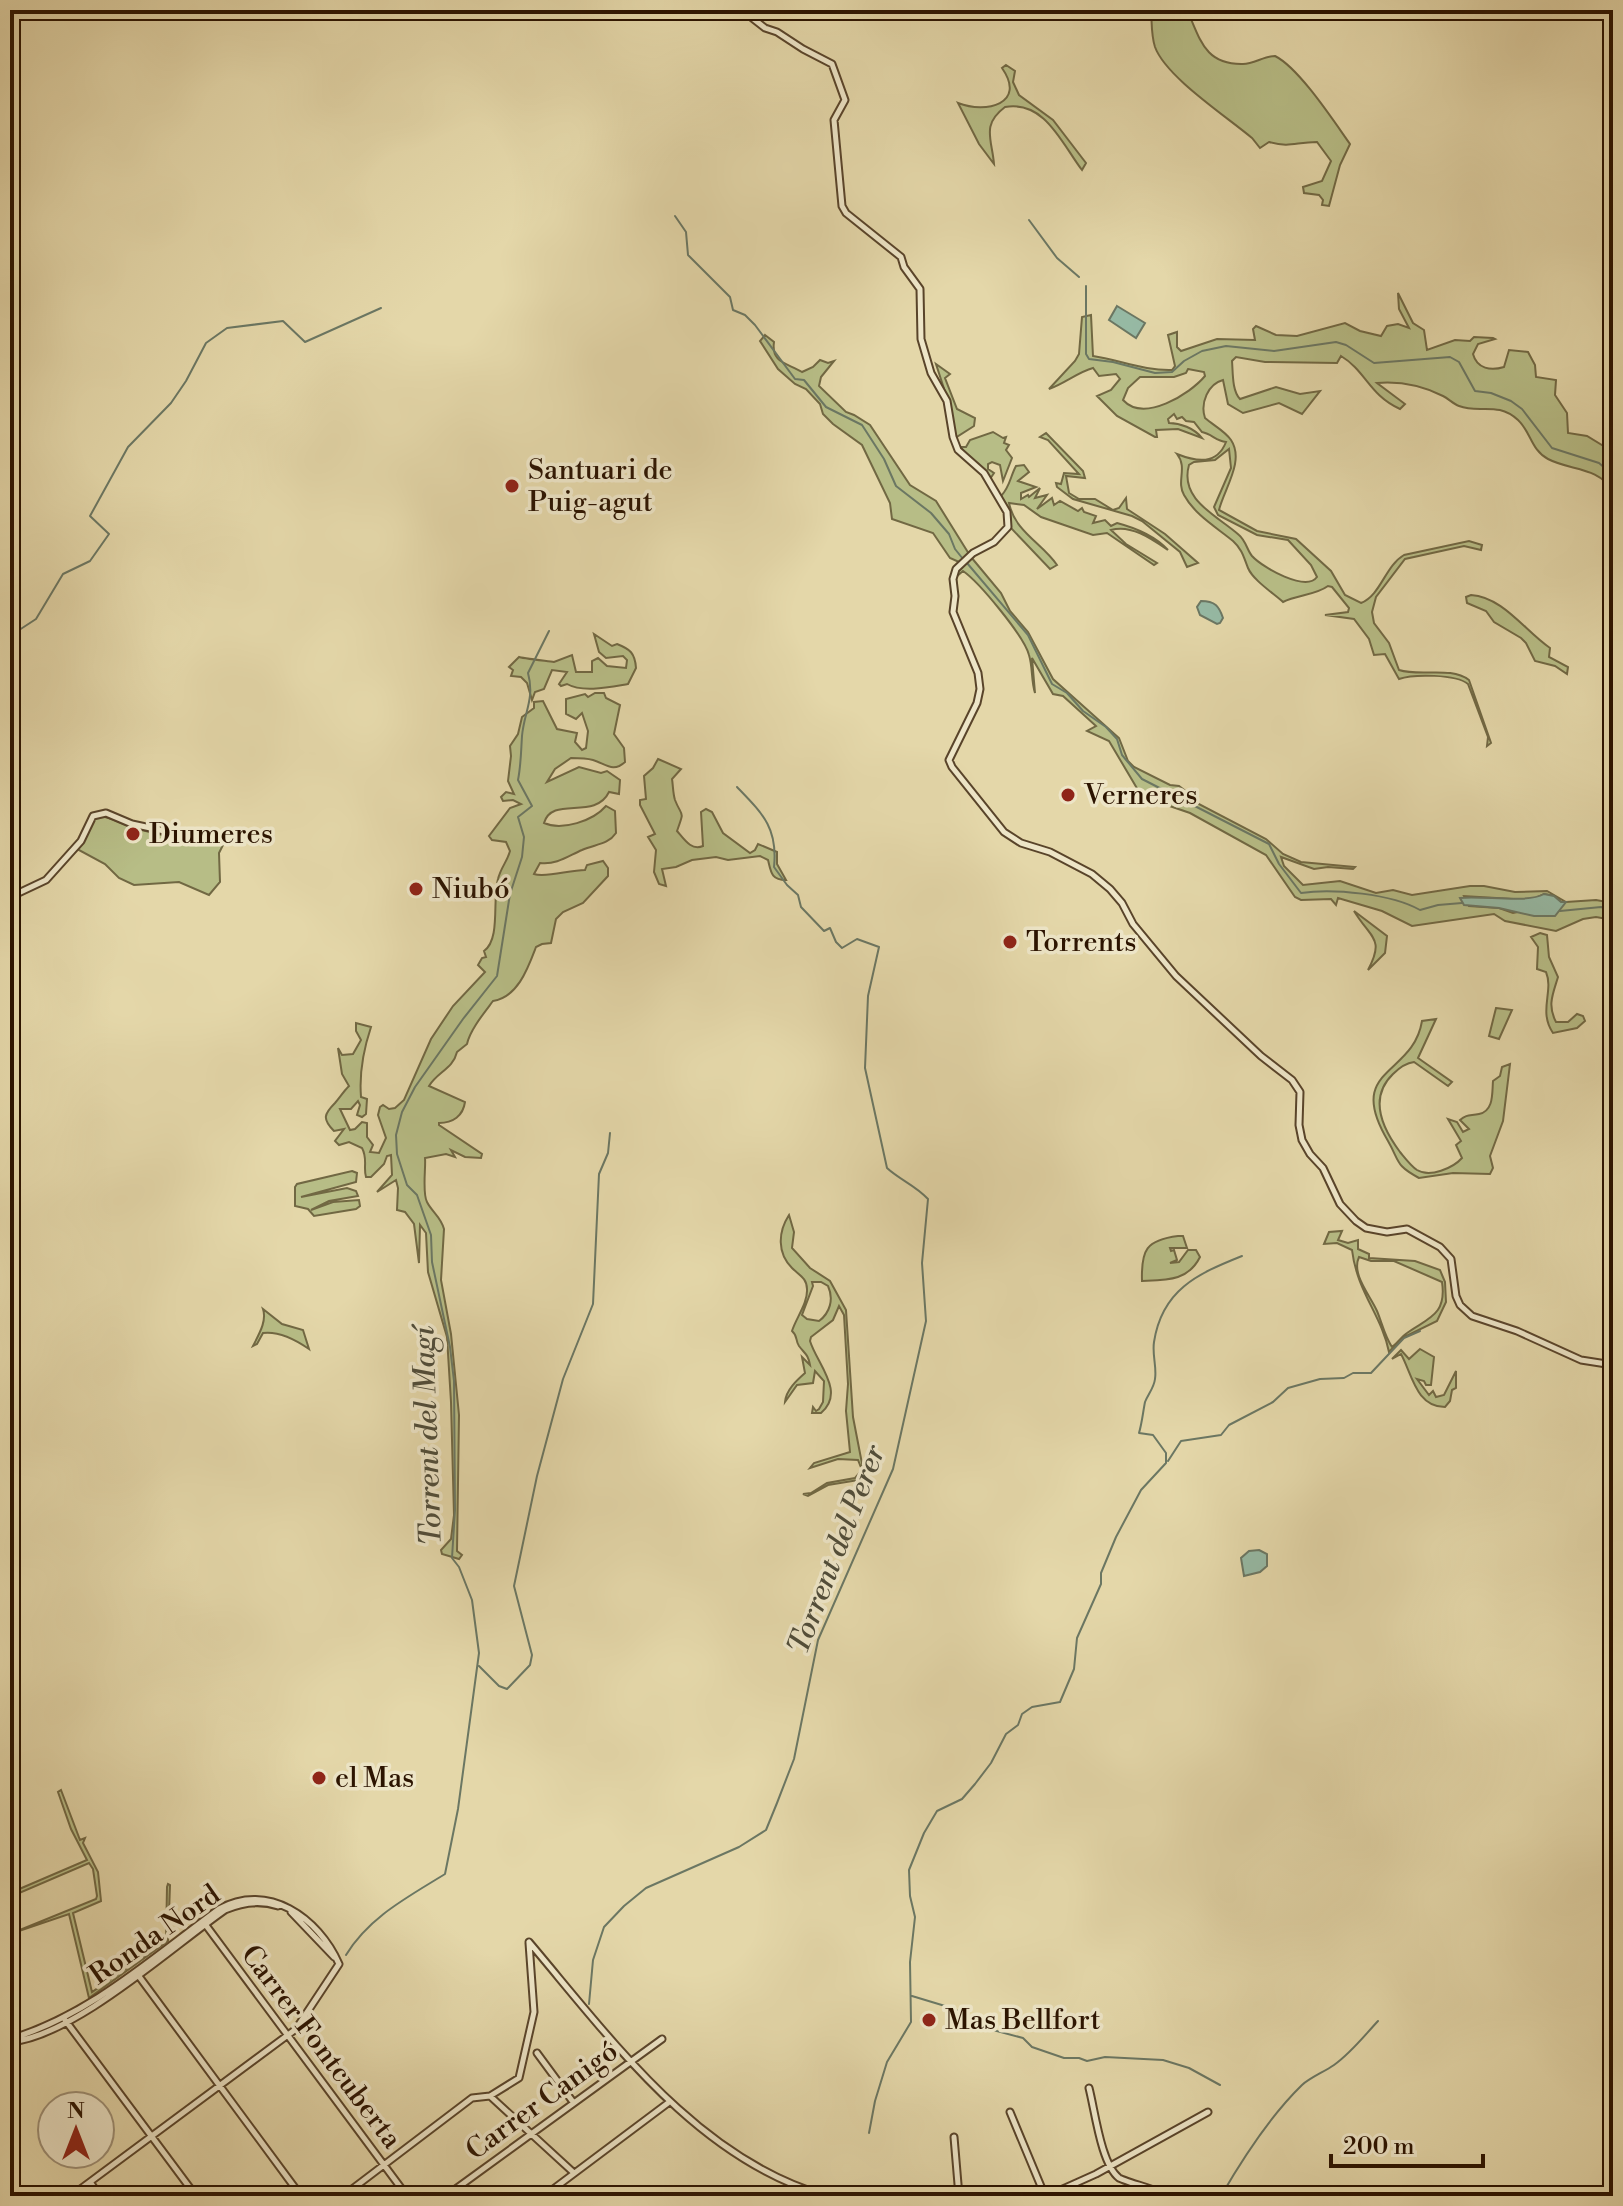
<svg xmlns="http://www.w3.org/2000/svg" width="1623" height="2206" font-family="'Libre Bodoni',serif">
	<rect width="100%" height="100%" fill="#e4d7a9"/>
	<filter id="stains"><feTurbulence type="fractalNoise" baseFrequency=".0025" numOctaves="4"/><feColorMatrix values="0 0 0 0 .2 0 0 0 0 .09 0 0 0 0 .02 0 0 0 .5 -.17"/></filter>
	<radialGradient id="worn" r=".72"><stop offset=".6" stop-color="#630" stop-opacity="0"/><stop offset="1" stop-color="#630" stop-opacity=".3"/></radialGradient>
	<!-- green -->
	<path fill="#b7bd86" stroke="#716843" stroke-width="2" fill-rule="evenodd" d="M1151 10H1187C1200 38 1204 65 1243 64 1254 64 1264 56 1275 56 1299 68 1333 120 1350 144L1340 165 1329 206 1322 205 1323 200 1319 195 1304 193 1303 187 1322 181 1331 161 1317 142C1295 142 1291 148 1269 142L1260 148 1252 138C1226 116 1166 77 1155 47 1151 35 1152 23 1151 10Z
		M1006 65 1015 71 1013 82 1019 95 1053 120 1086 163 1082 170C1062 144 1045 100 1005 107 981 125 992 139 994 164L979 144 958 103C986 114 1027 104 1002 68Z
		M1398 293 1413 323 1424 330 1427 350 1455 340 1470 341 1474 337 1493 338 1495 339 1478 344 1473 354C1477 369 1491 371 1504 367L1509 350 1528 352 1535 365 1536 377 1556 380 1555 395 1567 413 1568 433 1587 436 1610 450V452L1605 455 1613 465V491C1597 466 1571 471 1548 459 1531 450 1531 432 1518 420 1497 401 1480 414 1459 406 1453 404 1449 399 1443 396 1423 386 1401 381 1377 383L1405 404 1400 409C1369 395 1366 371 1341 356L1337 363 1265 362 1236 357 1232 361C1233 373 1232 391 1240 399L1276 387 1300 394 1320 391 1302 414 1279 403 1243 413 1228 404 1223 380C1208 384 1200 403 1205 418 1213 425 1225 431 1231 440 1245 461 1224 489 1219 510L1257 531 1296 539 1331 571 1345 595 1361 603C1381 595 1385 566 1404 555L1469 541 1482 545 1481 550 1464 546 1405 559 1376 597 1372 612 1374 623 1389 643 1399 670C1421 677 1450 666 1469 680L1491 743 1487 746 1488 737 1468 684C1456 674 1413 674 1399 679L1385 654 1374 655 1369 639 1354 619 1325 615 1348 612 1349 608 1332 587 1328 586C1316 595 1297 595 1283 602 1273 593 1253 580 1248 568 1244 558 1242 549 1233 541 1216 527 1195 515 1184 495 1176 481 1188 468 1177 454 1197 462 1217 465 1226 442 1216 441 1212 434 1202 432L1194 422 1186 421 1182 417 1177 419 1174 414 1168 419 1169 423C1180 423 1194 428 1202 438L1178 429 1156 430 1157 437H1155L1117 416 1097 396 1111 390 1120 379 1116 374 1099 376 1093 368C1078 372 1064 384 1049 389L1075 361 1079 354 1082 317 1091 315 1093 356C1119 360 1146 371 1172 370L1175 366 1168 335 1177 332V347L1181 351 1217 339 1255 340 1253 329 1256 326 1276 335 1297 336 1345 323 1360 331 1381 336 1387 326 1398 324 1409 328 1399 309ZM1188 369 1204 372 1205 376C1190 394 1144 423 1123 400L1128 388 1140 377H1174L1186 373ZM1229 449 1231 468 1214 507 1218 515 1257 535 1288 540 1311 565 1317 577C1306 592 1263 568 1252 556 1247 550 1246 541 1239 535 1218 516 1179 500 1189 465L1194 462 1215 460Z
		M765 335 774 342C771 363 787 363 802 372L813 367 820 360 828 363 834 361 821 377 819 386 846 412 854 415 870 425 910 485 936 501 969 554 959 562 950 558 933 533 892 519 890 503 862 445 833 424 823 414 820 404 806 389 795 384 778 369 760 341Z
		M936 364 950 374 945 378 957 409 975 418 974 426 955 438 948 401Z
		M993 432 1003 438 1006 437 1004 443 1009 445 1006 450 1012 458 1003 481 1000 465 992 462 988 464V469L994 473 990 479 960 447H966L970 440Z
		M1046 433 1083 471 1085 478 1066 476 1069 493 1079 499H1095L1113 510 1119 508 1126 498 1127 509 1165 534 1198 563 1187 567 1180 552 1142 521 1132 516 1073 499 1057 487 1056 483 1061 484 1064 473 1079 474 1048 440 1040 437Z
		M1024 465 1029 472 1018 481 1036 487 1021 493V499L1028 495 1029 497 1040 488 1035 498 1047 495 1037 509 1052 498 1054 505 1060 501 1078 511 1082 508 1084 512 1096 516 1093 523 1105 520 1111 526 1117 523C1136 528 1155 536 1168 550 1152 539 1131 524 1111 530L1126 544 1157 563 1154 565 1107 533 1093 535 1041 517 1024 505 1009 503C1015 532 1042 543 1057 565L1050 569 1010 527 1011 519 1001 496C1010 487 1010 477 1016 466Z
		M971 557 1001 593 1010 611 1028 632 1053 679 1119 738 1128 761 1134 767 1170 785 1179 786 1188 793 1193 801 1266 839 1283 854 1301 862 1355 867 1353 869 1328 867 1314 869 1281 857 1284 866 1303 885 1340 881 1376 893 1393 890 1412 895 1470 886H1484L1515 892 1547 891 1566 902 1596 900 1613 903V920L1596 917 1583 919 1556 931 1505 921 1494 914 1412 926 1382 911 1338 898 1336 905 1331 899 1301 900 1295 897 1266 855 1190 813 1158 802 1138 790 1109 741 1087 731 1096 726 1063 696 1053 694 1032 658 1035 693C1031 681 1033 668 1029 655 1024 636 979 582 963 571L956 577 957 602 955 575ZM1544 894 1554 896 1561 902H1565L1513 913 1499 908 1469 906 1464 896 1531 900Z
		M1471 595C1503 597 1525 631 1550 648L1549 657 1568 667 1567 674 1555 666 1535 661 1526 643 1521 638 1494 622 1486 611 1467 603 1466 597Z
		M594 634 612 646 617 644C630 649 635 653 636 668L628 684C610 687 583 693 567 684L561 686 559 684 567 672 552 670 544 689 535 692 532 700 527 683 521 677 511 676 513 670 509 667 519 657C521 658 547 661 554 662L572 655 576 672H592V661L598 658 607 666 626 668 627 660 623 656 606 658 599 652Z
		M595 693H604L606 698 620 705 614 734 624 748 625 762C613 773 606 764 593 760 586 758 579 758 571 758L555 769 547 782 579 767 601 773 607 771 620 780 619 794 609 792C595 821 552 795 544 823 562 831 593 821 606 806L615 811 616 833C608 845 595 844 582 850 568 856 557 865 540 863L534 874C546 878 569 870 585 870L587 865 603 861 608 868V876L583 903 563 912 556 919 551 943 542 944 536 947C528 968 518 997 493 1001 484 1013 470 1030 467 1044L457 1052C453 1069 437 1072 429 1086L465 1102C463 1116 453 1123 439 1123V1125L482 1154 481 1158 465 1157 451 1150 455 1157 446 1154 425 1158C426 1167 422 1193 427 1202 432 1212 441 1217 444 1229L441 1280 451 1334 459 1415 457 1551 462 1555 459 1559 442 1554 441 1550 451 1539 454 1515 451 1402 447 1337 428 1272 426 1233 420 1225 419 1263 414 1224 405 1212 397 1210 398 1188 396 1180 377 1192 392 1175 391 1155 387 1156 384 1164 371 1177H366C363 1167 368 1159 362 1148L349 1142 339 1145 335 1141 344 1129 334 1131C322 1119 324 1114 335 1103 340 1097 344 1091 349 1086L342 1074 338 1048 342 1055 353 1054 361 1040 356 1031V1023L371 1027C363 1051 359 1072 361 1097L367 1099 366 1114 362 1117 357 1115 360 1105 358 1101 351 1109H340L350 1130 355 1129 362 1122 367 1123V1137L373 1145 370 1152 379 1153 386 1138 378 1115 380 1107 383 1105 389 1109 395 1108 404 1100 431 1039 453 1006 485 972 478 965 482 958 486 957 484 951C501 939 492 899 498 879 501 867 507 862 510 851L506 842 492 840 489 836 510 808 521 804 513 800 503 801 501 797 506 792 514 794 508 781 511 756 510 746 518 734 522 717 534 708V702L543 701 557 729 577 733 575 742 582 750 586 748 588 731 582 713 576 719 566 714V699L585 694 588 697Z
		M658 759 681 769 672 779C673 785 673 794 675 800 682 818 685 809 677 831 684 839 691 851 703 846L701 812 706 809 712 812 723 833 750 853 755 850 758 844 777 852V864L786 880C771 880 771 872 768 860L760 856 728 860 716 857 692 860 676 867 662 869 666 886 659 884 654 872 656 850 648 837 655 834 640 805V800L646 799 644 776 653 768Z
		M99 816C111 817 117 822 129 826 158 836 192 841 223 845L219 853 220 882 209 895 179 882 134 885 119 878 105 864 77 849C87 839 86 822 99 816Z
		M1354 911 1387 936 1385 953 1368 970C1385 938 1371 939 1354 911Z
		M1540 933 1547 935 1549 957 1558 977C1553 994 1547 1005 1556 1022H1568L1577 1014 1583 1016 1585 1021 1577 1028 1553 1033C1538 1011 1554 991 1546 972L1537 969 1538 947 1531 937Z
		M1496 1008 1512 1010 1499 1039 1489 1036Z
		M1436 1019 1418 1058 1452 1082 1448 1086 1414 1062C1406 1063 1399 1068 1393 1074 1368 1098 1382 1128 1400 1152 1405 1158 1411 1166 1417 1170 1430 1178 1453 1168 1462 1158L1456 1145 1461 1141 1448 1119 1457 1122 1463 1132 1469 1129 1460 1120C1467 1114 1470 1116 1479 1114 1494 1111 1492 1093 1493 1081L1500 1076 1502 1067 1510 1064 1503 1121 1490 1156 1493 1168 1490 1174 1453 1173 1419 1178C1395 1165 1400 1162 1388 1141 1344 1067 1413 1077 1422 1021Z
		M352 1171 357 1173 356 1182 301 1197 347 1188 356 1191 358 1196 329 1201 311 1210 333 1202 359 1200 360 1206 356 1209 314 1216 308 1209 295 1206V1187L297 1184Z
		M789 1215 794 1232 792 1248 810 1268 830 1281 846 1310 853 1417 865 1479 828 1485 808 1496 803 1494 811 1493 827 1483 855 1478 862 1470 858 1460 838 1459 810 1468 814 1463 850 1452 846 1411 848 1384 844 1315 839 1306 833 1320 811 1337 810 1341C817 1364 846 1392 821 1413H812L813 1407 816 1411 819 1409 823 1402 824 1381 815 1371 813 1383 797 1385 785 1402C786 1390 797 1380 805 1373L802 1357 810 1365C808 1354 805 1354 799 1346 795 1340 798 1336 792 1331 796 1318 808 1303 807 1289 807 1278 799 1275 792 1268 777 1253 778 1232 789 1215ZM812 1282H821L828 1286C834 1299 830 1313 819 1321L807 1319 802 1315 813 1286Z
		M1342 1231 1338 1240 1348 1243 1358 1240V1249L1369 1254V1258L1415 1261 1440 1270 1445 1282 1446 1302 1437 1321 1402 1338 1389 1352C1382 1316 1357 1292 1352 1250L1337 1243 1324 1244 1329 1232ZM1359 1257 1371 1261H1394L1442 1282C1447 1315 1428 1318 1407 1333 1401 1337 1398 1343 1392 1347 1385 1337 1382 1323 1377 1311 1370 1295 1351 1274 1359 1257Z
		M1178 1236H1183L1187 1248H1170L1171 1251 1174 1250 1177 1260 1170 1263 1179 1262 1188 1250H1196L1200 1257C1188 1281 1167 1280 1142 1281 1141 1250 1146 1240 1178 1236Z
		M263 1309 282 1324 303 1330 309 1349C296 1340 279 1331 263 1333L257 1344 253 1346C259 1334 267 1321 263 1309Z
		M1420 1349 1434 1357 1431 1385H1426L1424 1381 1417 1379 1429 1395 1433 1391 1436 1397 1444 1395 1456 1371V1388L1452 1390 1450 1401 1445 1407C1416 1407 1412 1374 1401 1354L1392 1359 1401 1350 1409 1359Z
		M61 1790 80 1840 85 1838 83 1843 98 1872 101 1901 73 1913 92 1992 166 1941 167 1887 168 1884 170 1885 168 1941 89 1998 69 1914 10 1934 96 1899 97 1896 93 1869 89 1863 10 1897V1893L87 1860 71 1829 58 1792Z"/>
	<!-- water -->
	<path fill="#96baa5" stroke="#6b7763" stroke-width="2" d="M1117 306 1145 323 1136 338 1109 320Z
		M1201 601C1215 601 1219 606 1223 618L1220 623 1217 624 1200 615 1197 607Z
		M1544 894 1554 896 1561 902H1566L1555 916H1534L1499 908 1464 905 1460 898C1482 895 1526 904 1544 894Z
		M1259 1550 1267 1554V1566L1260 1572 1244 1576 1241 1558 1249 1551Z"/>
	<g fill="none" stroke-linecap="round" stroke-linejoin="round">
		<!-- stream -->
		<path stroke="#6b7763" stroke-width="2" d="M675 216 686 232 688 255 730 297 733 310 745 315 755 325 795 379 804 380 826 407 862 425 884 459 896 486 931 513 949 534 955 549 963 559
			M1029 220 1057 258 1079 277
			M1086 286V354L1089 359 1113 362 1155 373 1172 372 1184 361 1202 351 1226 346 1274 351 1336 342 1346 345 1374 363 1450 357 1459 362 1475 391 1491 393 1511 401 1522 409 1552 448 1599 463 1613 475
			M967 563 1028 635 1052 684 1067 693 1083 711 1106 727 1117 739 1122 755 1142 779 1269 844 1279 864 1301 893C1333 888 1392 894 1420 910L1438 905 1462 903
			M10 636 36 619 63 574 90 561 109 534 90 516 128 447 171 403 186 381 206 343 227 328 283 321 305 342 381 308
			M1560 911 1601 907 1613 911
			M1168 1461 1181 1441 1221 1435 1229 1425 1273 1402 1288 1388 1320 1379 1344 1378 1353 1373H1371L1404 1338 1420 1331
			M479 1666 499 1686 507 1689 530 1665 532 1655 514 1586 537 1476 563 1379 593 1304 599 1174 608 1153 610 1133
			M346 1955C369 1917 408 1897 445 1874L458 1809 479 1653 472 1600 459 1567 452 1558 455 1510 454 1381 450 1347 432 1262 431 1235 417 1195 407 1185 397 1154 396 1135 402 1112 415 1087 463 1019 497 976 510 894 522 857 524 837 518 817 532 806 518 780C521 765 521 751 522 736 524 712 535 699 528 673L549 631
			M912 1996 955 2009 978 2026 1023 2038 1032 2047 1064 2058H1079L1087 2061 1105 2057 1163 2060 1189 2068 1220 2085
			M589 2004 593 1960 604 1927 624 1906 646 1888 739 1847 766 1830 777 1803 794 1759 818 1640 893 1469 926 1321 922 1263 928 1199C915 1185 900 1180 887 1168L865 1068 868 996 879 947 857 939 842 948 836 942 830 928 824 931 801 907 798 895 787 885 774 867C778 828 763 814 737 787
			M869 2133 875 2101 887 2062 911 2022 910 1962 915 1917 910 1896 909 1870 924 1833 937 1811 962 1799 975 1784 991 1763 1006 1734 1018 1725 1022 1714 1032 1707 1060 1702 1074 1669 1077 1638 1101 1584V1573L1116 1537 1141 1490 1166 1463V1453L1153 1435 1139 1433C1142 1423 1143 1412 1145 1402 1148 1394 1154 1388 1155 1379 1157 1367 1152 1355 1154 1342 1162 1290 1197 1274 1242 1256
			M1221 2196C1243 2158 1270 2116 1302 2085 1311 2077 1324 2072 1334 2065 1351 2053 1364 2036 1378 2021"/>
		<!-- minor casing -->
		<g stroke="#59442a" stroke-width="9">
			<path id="minor" d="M742 10 765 28 777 32 803 49 832 64 845 100 834 120 842 206 846 213 901 257 904 267 920 289 921 339 931 373 947 401 953 437 958 450 984 473 1007 512 1008 527 994 542 973 553 956 569 953 579 955 596 953 612 978 673 980 689 977 703 949 760 952 767 1004 832 1021 843 1050 852 1092 874 1110 889 1122 903 1133 924 1176 976 1261 1056 1292 1080 1300 1092 1299 1125 1302 1140 1310 1154 1323 1168 1340 1204 1356 1221 1366 1228 1387 1232 1407 1229 1440 1247 1451 1259 1456 1296 1460 1305 1472 1316 1517 1331 1581 1360 1613 1365
				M10 897 46 880 81 841 93 816 106 813 132 824 197 838
				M291 1912 334 1957
				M205 1924 407 2196
				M529 1942C612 2040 697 2159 826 2196
				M138 1975 301 2196
				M65 2020 196 2196
				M10 2039C90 2015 152 1958 219 1909 268 1882 318 1917 339 1964
				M10 2042C73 2037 172 1947 225 1910 243 1902 260 1900 278 1906
				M537 2053 573 2102
				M1089 2088C1095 2111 1101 2164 1119 2178 1122 2180 1154 2190 1161 2192
				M490 2096 574 2173
				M1010 2112 1045 2196
				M954 2137 959 2196
				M90 2182 100 2196
				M71 2196 296 2029 339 1964
				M343 2196 472 2098 490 2096 519 2078 534 2012 529 1943
				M446 2196 662 2039
				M544 2196 668 2103
				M1047 2196 1096 2174 1208 2112"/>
		</g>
		<!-- tertiary casing -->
		<g stroke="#59442a" stroke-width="10">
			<path id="tertiary" d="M1603 2196 1613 2185"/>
		</g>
		<!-- minor -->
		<use href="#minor" stroke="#ede5c7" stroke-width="5"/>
		<!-- tertiary -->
		<use href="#tertiary" stroke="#ede5c7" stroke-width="6"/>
	</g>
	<!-- markers -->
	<g fill="#8f2418" stroke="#ede5c7" stroke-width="3">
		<circle cx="512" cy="486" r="8"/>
		<circle cx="1068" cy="795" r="8"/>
		<circle cx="133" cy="834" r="8"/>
		<circle cx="416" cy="889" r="8"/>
		<circle cx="1010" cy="942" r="8"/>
		<circle cx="319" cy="1778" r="8"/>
		<circle cx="929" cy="2020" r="8"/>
	</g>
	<g text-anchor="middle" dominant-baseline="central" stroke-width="7" stroke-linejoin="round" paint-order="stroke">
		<!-- poi labels -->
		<g font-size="28" fill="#2b1300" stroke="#ede5c7" text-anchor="start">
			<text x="528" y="470">Santuari de<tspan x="528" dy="32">Puig-agut</tspan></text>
			<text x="1084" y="795">Verneres</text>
			<text x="149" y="834">Diumeres</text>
			<text x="432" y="889">Niubó</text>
			<text x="1026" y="942">Torrents</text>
			<text x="335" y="1778">el Mas</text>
			<text x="945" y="2020">Mas Bellfort</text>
		</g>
		<!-- street labels -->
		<g font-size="28" fill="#2b1300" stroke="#ede5c7">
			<text transform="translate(155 1935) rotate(-35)">Ronda Nord</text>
			<text transform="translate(321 2047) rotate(53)">Carrer Fontcuberta</text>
			<text transform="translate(542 2101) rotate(-36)">Carrer Canigó</text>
		</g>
		<!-- water labels -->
		<g font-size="30" font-style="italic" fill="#504d3a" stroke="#ede5c7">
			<text transform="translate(428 1436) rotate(-92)">Torrent del Magí</text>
			<text transform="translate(837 1550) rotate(-69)">Torrent del Perer</text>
		</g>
	</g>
	<!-- margin -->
	<rect width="1623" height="2206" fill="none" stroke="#e4d7a9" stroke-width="40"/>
	<rect x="12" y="12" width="1599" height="2182" fill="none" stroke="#2b1300" stroke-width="4"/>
	<rect x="20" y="20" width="1583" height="2166" fill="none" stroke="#2b1300" stroke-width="2"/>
	<!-- north arrow -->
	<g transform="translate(76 2130)"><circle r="38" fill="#ede5c7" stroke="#9f9177" stroke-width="2"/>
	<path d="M0-6L14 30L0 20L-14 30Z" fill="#8f2418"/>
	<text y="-12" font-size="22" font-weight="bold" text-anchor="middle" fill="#2b1300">N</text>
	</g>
	<!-- scale -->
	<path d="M1331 2154v12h152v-12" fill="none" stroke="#2b1300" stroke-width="4"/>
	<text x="1343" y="2154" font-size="24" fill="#2b1300" stroke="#ede5c7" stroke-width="6" paint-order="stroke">200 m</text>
	<rect width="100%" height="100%" filter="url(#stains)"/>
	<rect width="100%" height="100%" fill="url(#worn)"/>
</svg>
